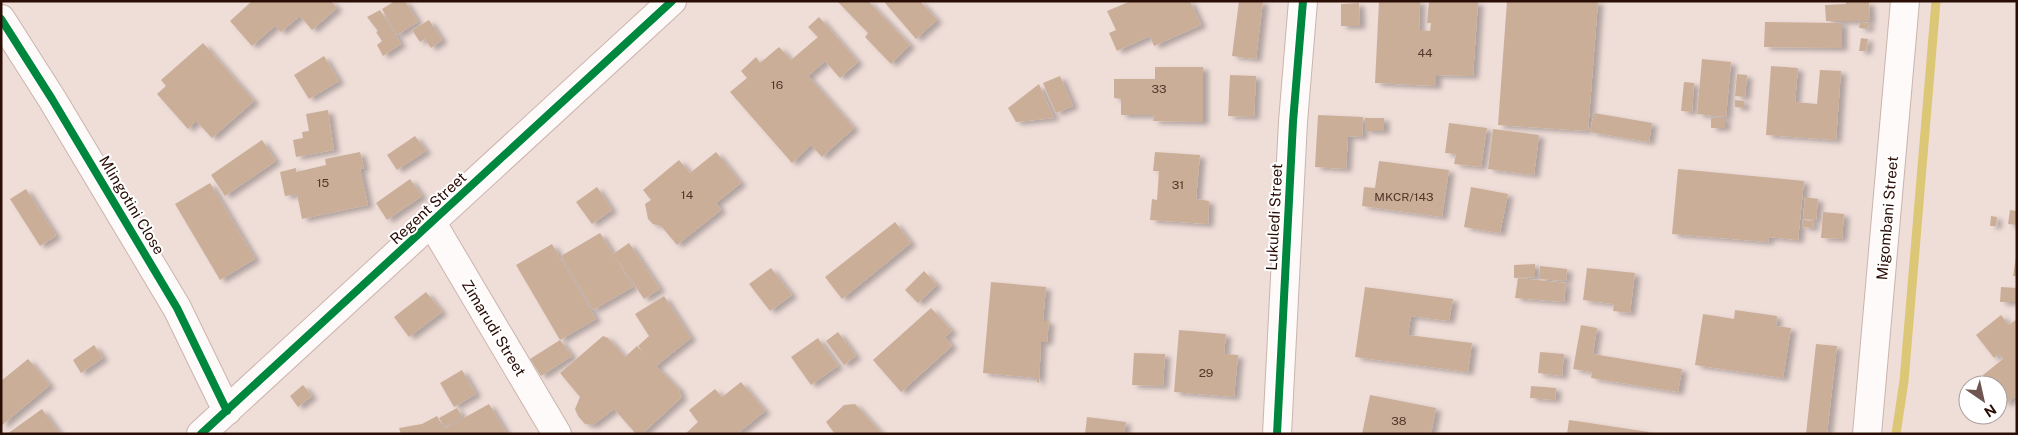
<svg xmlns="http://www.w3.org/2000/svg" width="2018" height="435" font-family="'Public Sans',sans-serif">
	<defs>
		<filter id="shadow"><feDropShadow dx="5.5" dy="3" stdDeviation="2.5" flood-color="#0004"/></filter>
	</defs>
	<rect width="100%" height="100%" fill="#efddd8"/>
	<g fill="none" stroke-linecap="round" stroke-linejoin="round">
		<!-- stream -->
		<path stroke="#dcc777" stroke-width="9" d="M1896 434 1904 381 1936 1"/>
	</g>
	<!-- building -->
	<path fill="#cbae98" filter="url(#shadow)" d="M252 1H331L337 8 312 30 300 16 281 32 275 26 252 46 230 21Z
		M395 1H405L418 22 397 35 382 9Z
		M837 1H868L910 45 891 64 865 37 868 33Z
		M887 1H920L937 20 916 39 885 3Z
		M1131 1H1190L1201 25 1154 46 1150 36 1117 51 1109 33 1116 30 1107 11Z
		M1239 1H1263L1256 59 1232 56Z
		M1379 1H1420L1419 30 1430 31 1431 23H1427L1429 1 1478 2 1473 76 1436 75V86L1375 83Z
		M1507 1H1598L1588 131 1498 125Z
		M1846 2H1869L1870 21H1826L1825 5 1846 4Z
		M1359 3 1360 26H1341V4Z
		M380 10 401 44 383 56 377 45 382 41 376 32 378 31 367 17Z
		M819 17 858 62 840 78 825 61 808 76 854 128 822 157 811 145 792 163 730 92 747 78 741 71 756 57 760 63 779 47 791 60 818 37 808 27Z
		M429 20 442 40 431 48 425 39 420 42 412 30Z
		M1765 22 1842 23V48L1764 47Z
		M1860 22 1869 23 1868 29 1859 28Z
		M1861 38 1868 39 1866 51H1859Z
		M203 43 254 101 212 138 196 121 188 129 157 94 166 86 161 80Z
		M324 56 339 81 309 99 294 75Z
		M1702 59 1731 62 1726 117 1697 114Z
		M1771 66 1798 68 1795 102 1817 104 1820 70 1841 71 1836 140 1766 135Z
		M1155 67H1203V122L1153 121 1154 115H1121V99L1114 98V79H1155Z
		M1737 74 1747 75 1745 97 1735 96Z
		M1230 75 1256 76 1254 117 1228 116Z
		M1060 76 1073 106 1056 113 1043 83Z
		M1684 82 1694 83 1692 112 1681 111Z
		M1039 84 1054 118 1016 122 1008 108Z
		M1735 100 1744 101V108L1735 107Z
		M328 110 334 150 296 157 293 140 303 138 302 132 309 131 306 114Z
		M1594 113 1652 123 1649 142 1590 132Z
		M1318 115 1363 117 1362 137 1348 136 1346 169 1315 167Z
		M1365 118H1384V131H1365Z
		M1711 118H1725V128H1711Z
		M1449 123 1487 128 1481 167 1454 164 1456 154 1445 153Z
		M1493 129 1539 135 1534 175 1488 169Z
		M415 136 426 151 397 170 387 155Z
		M262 140 276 161 225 196 211 175Z
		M360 152 364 168 360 169 368 205 302 219 297 194 285 196 280 172 296 168V172L326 165 325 159Z
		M716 152 741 183 716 203 721 210 677 245 661 226 653 224 648 219 645 204 651 200 643 190 679 160 690 173Z
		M1155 152 1200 155 1196 199 1209 201 1208 224 1150 220 1152 199 1157 200 1159 171H1153Z
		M1379 161 1449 170 1442 217 1362 206 1364 187 1375 188Z
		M1678 169 1804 181 1798 240 1769 237 1768 242 1672 234Z
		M410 179 422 196 387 220 376 203Z
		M210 183 255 259 220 280 175 204Z
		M597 187 612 210 592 224 576 202Z
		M1471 187 1508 194 1500 233 1464 227Z
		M26 189 56 236 40 246 10 199Z
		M1805 197 1818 199 1816 220 1803 219Z
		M2010 210 2017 211V225L2008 224Z
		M1823 212 1844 214 1842 239 1821 238Z
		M1991 216 1997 217 1996 226H1990Z
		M1803 220 1814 221 1813 228 1802 227Z
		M895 222 911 243 842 299 825 277Z
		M600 233 613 254 629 243 660 289 644 299 614 255 633 287 593 310 561 256Z
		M552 244 596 319 560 340 516 265Z
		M2016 257H2017V276H2013Z
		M1535 264V277L1514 278V265Z
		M1540 266 1567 269 1566 281 1539 279Z
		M771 268 792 295 770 311 749 284Z
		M1587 268 1635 273 1630 313 1613 311 1614 304 1583 300Z
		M924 271 937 285 918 303 905 290Z
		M1518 278 1566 283 1564 302 1515 298Z
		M991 282 1046 287 1043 321H1049L1047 342H1041L1039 383 1037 382V378L983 373Z
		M1365 287 1453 299 1449 321 1411 316 1408 335 1472 343 1468 372 1355 357Z
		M2001 287 2017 288V302H2000Z
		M426 292 442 312 409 337 394 317Z
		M664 296 691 338 656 366 680 390 679 392 682 397 642 434H636L614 409 593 425 585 424 578 416 575 409 580 397 560 373 603 336 608 338 625 357 637 346 645 355 638 346 649 336 635 314Z
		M931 308 952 331 945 337 952 346 901 392 873 360Z
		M1735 310 1777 316 1776 326 1791 328 1783 378 1695 365 1703 314 1734 319Z
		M2001 315 2009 325 2017 319V395L2006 404 1998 394V385H1991L1983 375 2003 359 1999 354 1994 358 1976 335Z
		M1581 325 1597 328 1593 354 1682 369 1678 392 1591 378 1592 372 1573 369Z
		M1179 330 1226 334 1224 354 1238 355 1234 397 1174 392Z
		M838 332 856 356 844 365 826 341Z
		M818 338 838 366 811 385 791 357Z
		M560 340 572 356 541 376 530 359Z
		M1816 344 1837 346 1827 434H1806Z
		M94 345 103 358 81 373 73 360Z
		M1540 352 1564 354 1562 376 1538 373Z
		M1134 353 1165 354 1163 386 1132 385Z
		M28 359 50 385 1 426V381Z
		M462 370 476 394 454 407 440 383Z
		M741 382 765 411 737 434H685L698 422 689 410 715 389 722 397Z
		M303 385 312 396 298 407 290 396Z
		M1531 386 1556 388 1555 400 1530 398Z
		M1370 395 1436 408 1431 434H1362Z
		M489 404 507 434H401L399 428 422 424 437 416 444 429Z
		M855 404 882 434H835L826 422 844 405Z
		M457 408 462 417 445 427 439 418Z
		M42 409 60 434H7Z
		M1087 417 1126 422 1124 434H1085Z
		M1569 420 1649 432 1648 434H1567Z"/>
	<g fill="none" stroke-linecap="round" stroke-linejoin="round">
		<!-- minor casing -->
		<g stroke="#cab4ad" stroke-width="30">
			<path id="minor" d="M1 19 52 99 177 308 227 411
				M432 223 557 434
				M201 434 672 1
				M1277 434 1293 122 1303 1"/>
		</g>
		<!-- major casing -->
		<g stroke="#cab4ad" stroke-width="30">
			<path id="major" d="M1867 434 1905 1"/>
		</g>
		<!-- minor -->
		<use href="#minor" stroke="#fdfaf9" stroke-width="28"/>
		<!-- major -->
		<use href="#major" stroke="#fdfaf9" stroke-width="28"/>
		<!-- cycleway casing -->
		<g stroke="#fff" stroke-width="11">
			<path id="cycleway" d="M1 19 52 99 177 308 227 411
				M201 434 672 1
				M1277 434 1293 122 1303 1"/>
		</g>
		<!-- cycleway -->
		<use href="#cycleway" stroke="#00873e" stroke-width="8"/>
	</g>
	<g text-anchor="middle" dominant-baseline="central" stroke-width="4" stroke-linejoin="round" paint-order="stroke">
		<!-- number labels -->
		<g font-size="12" fill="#52362a">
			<text x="1425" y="53">44</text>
			<text x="777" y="85">16</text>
			<text x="1159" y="89">33</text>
			<text x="323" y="183">15</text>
			<text x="1178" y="185">31</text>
			<text x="687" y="195">14</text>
			<text x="1404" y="197">MKCR/143</text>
			<text x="1206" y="373">29</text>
			<text x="1399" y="421">38</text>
		</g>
		<!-- street labels -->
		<g font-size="15" fill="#2a0e06" stroke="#fff">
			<text transform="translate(132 205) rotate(59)">Mlingotini Close</text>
			<text transform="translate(428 208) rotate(-43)">Regent Street</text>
			<text transform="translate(1274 217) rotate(-87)">Lukuledi Street</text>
			<text transform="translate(1887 218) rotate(-85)">Migombani Street</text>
			<text transform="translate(494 328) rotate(59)">Zimarudi Street</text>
		</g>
	</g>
	<!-- border -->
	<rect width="2018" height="435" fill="none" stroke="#2a0e06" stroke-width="5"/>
	<!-- north arrow -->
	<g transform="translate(1983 400) rotate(146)"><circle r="24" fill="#ffffff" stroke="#aa9f9b"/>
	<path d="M0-4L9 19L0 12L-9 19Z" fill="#6f5650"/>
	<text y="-8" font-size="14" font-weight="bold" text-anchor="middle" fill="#2a0e06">N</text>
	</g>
</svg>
